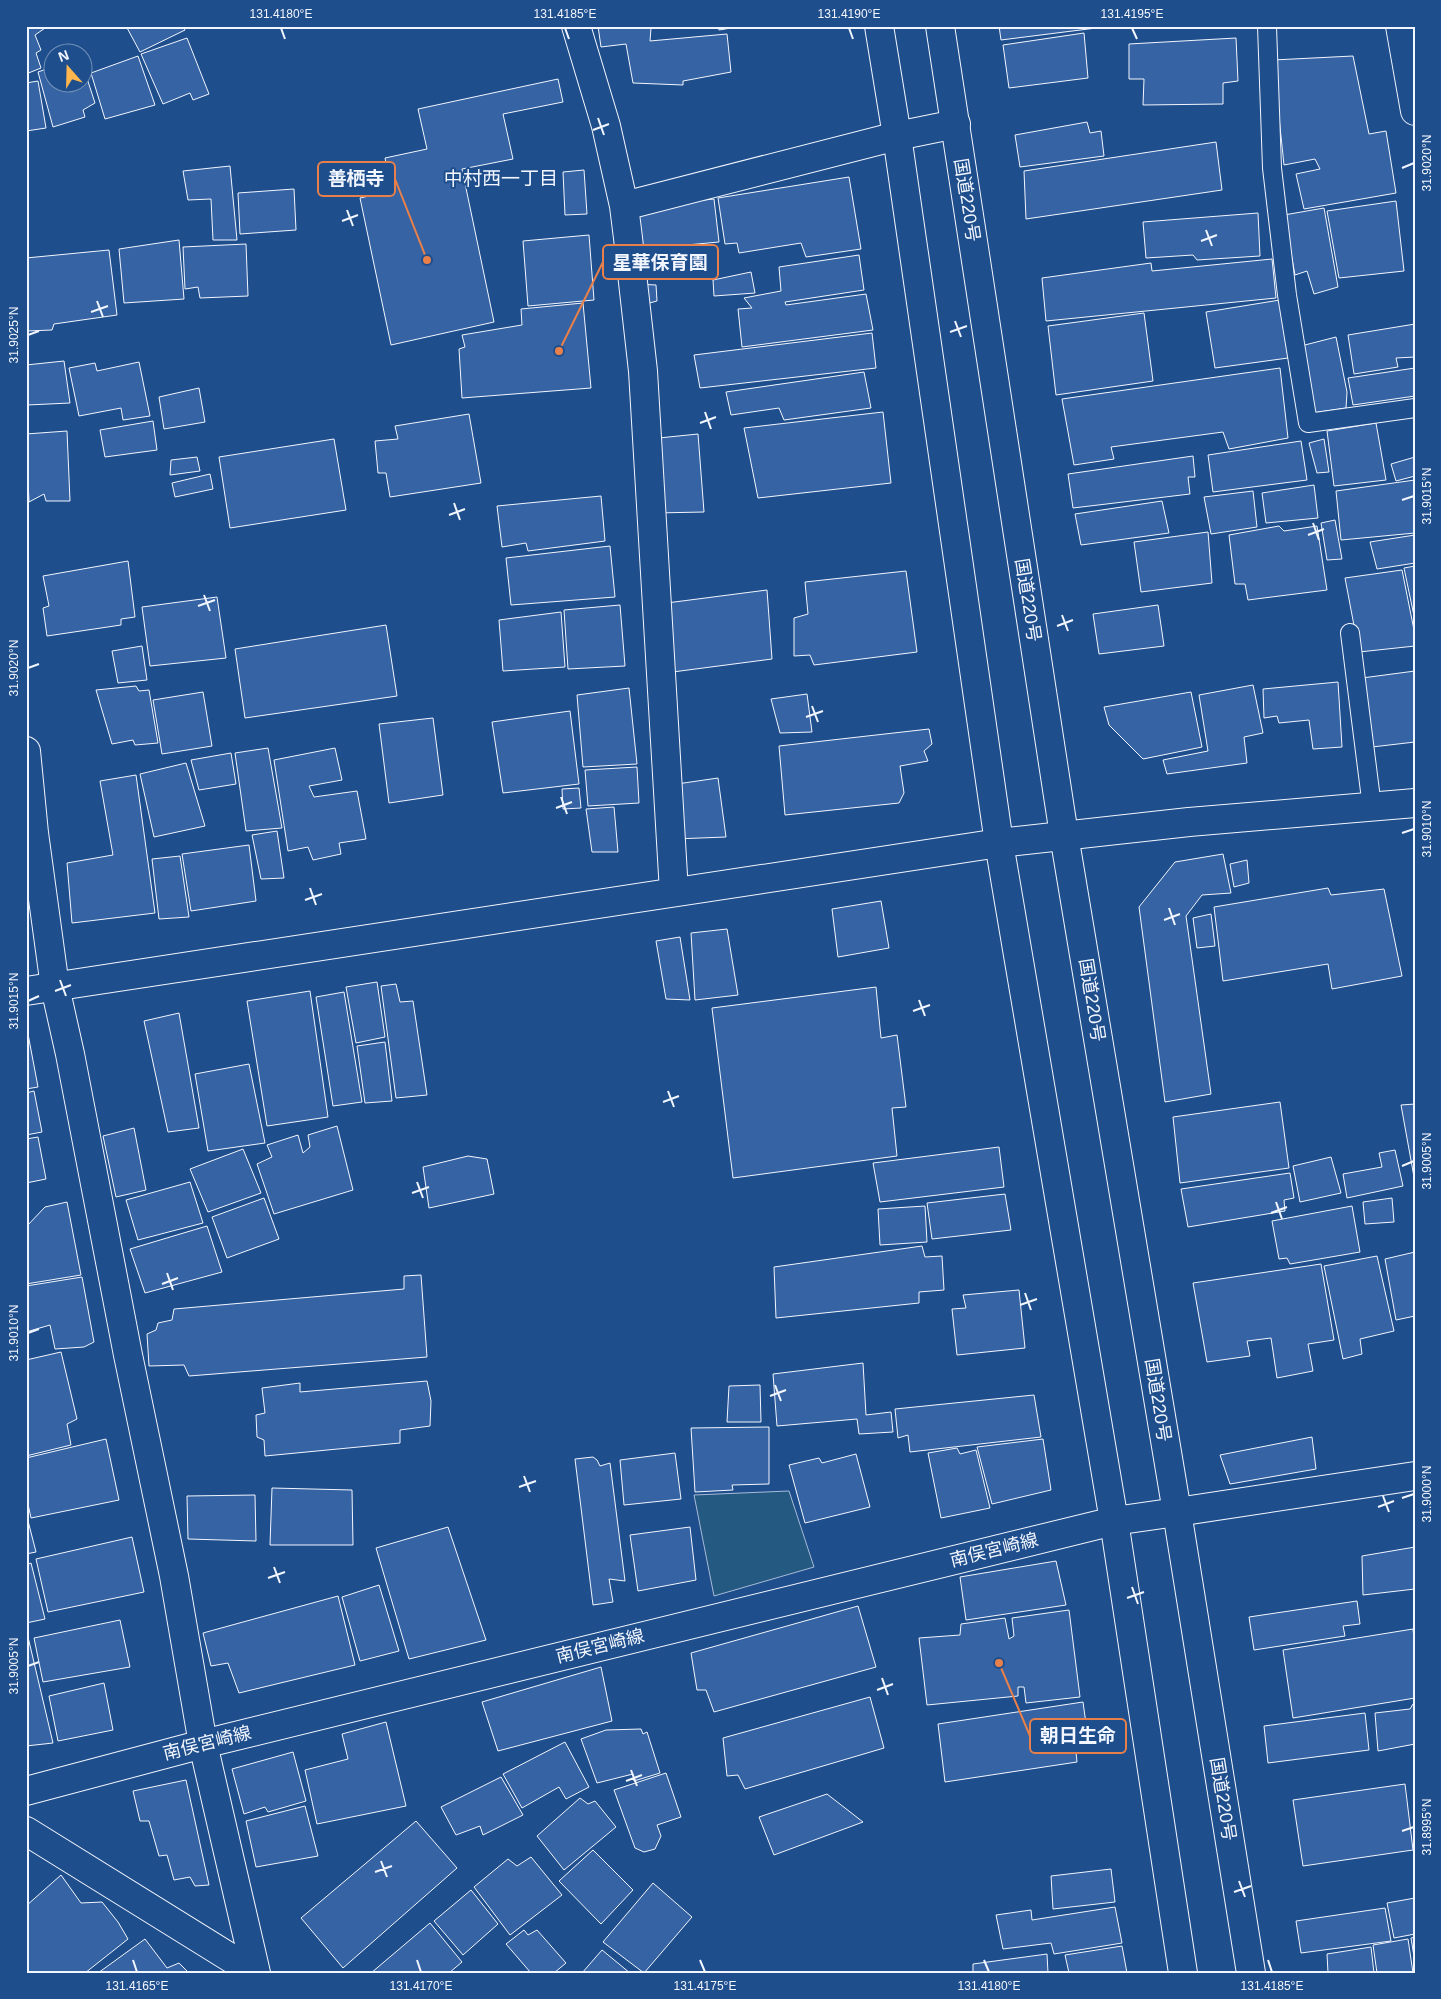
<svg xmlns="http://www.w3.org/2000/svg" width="1441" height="1999" font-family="Helvetica,'Noto Sans JP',sans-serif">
	<rect width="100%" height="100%" fill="#1f4e8c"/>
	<!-- green -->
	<path fill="#245a82" stroke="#a8bbd7" d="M789 1491 814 1567 714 1596 694 1495Z"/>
	<!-- building -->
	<path fill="#3563a3" stroke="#f2f6ff" d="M26 26H48L35 35 41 50 36 53 41 68 26 74Z
		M126 26H183L185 30 140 52Z
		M598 26H673L651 28 650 41 727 34 731 72 683 81V85L633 83 626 44 601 47Z
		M718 26H743L719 30Z
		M999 26H1112L1001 40Z
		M1084 33 1088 78 1009 88 1003 45Z
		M187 38 209 94 193 100 190 93 163 104 141 54Z
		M1236 38 1238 81 1223 83V104L1143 105 1144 79H1129V44Z
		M138 56 155 105 105 119 91 73Z
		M1353 56 1369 134 1386 131 1396 193 1304 209 1296 174 1320 169 1315 159 1284 165 1273 60Z
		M82 63 95 103 83 110 85 117 53 127 38 72 52 67V82H82Z
		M558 79 563 102 503 114 513 159 462 169 494 322 391 345 360 198 392 191 385 158 427 149 418 109Z
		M38 81 46 128 26 131V83Z
		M1087 122 1090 133 1101 131 1104 156 1020 167 1015 135Z
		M1216 142 1222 190 1026 219 1024 171Z
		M230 166 237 240H213L211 199 188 200 183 171Z
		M584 170 587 214 565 215 563 172Z
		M849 177 861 249 806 257 801 243 739 253 737 243 725 244 718 198Z
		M294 189 296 230 240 234 238 193Z
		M714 199 719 242 632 250 627 208Z
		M1396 201 1404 271 1339 278 1327 211Z
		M1324 208 1338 287 1314 294 1307 271 1295 275 1284 215Z
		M1258 213 1260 256 1197 260 1193 255 1146 258 1143 222Z
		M589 235 594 300 528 306 523 241Z
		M179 240 184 299 124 303 119 249Z
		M246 244 248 296 200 298 198 287 185 289 183 247Z
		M109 250 117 315 54 324 52 330 26 331V258Z
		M859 255 864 290 785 302 786 305 866 294 873 330 742 347 738 309 752 308 744 298 781 291 779 267Z
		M1272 259 1276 298 1046 321 1042 278 1151 263 1152 271Z
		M751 272 755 293 714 296 713 280Z
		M635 284 656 285 657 301 638 306Z
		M1280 300 1288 358 1215 368 1206 312Z
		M583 303 591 388 462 398 459 349 465 347 462 335 522 325 521 309Z
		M1144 313 1153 381 1056 395 1048 326Z
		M1415 324V357L1396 358 1398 367 1354 374 1348 335Z
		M872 333 876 368 700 388 694 355Z
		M1336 337 1347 392 1346 408 1313 413 1301 346Z
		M64 361 70 403 27 405 26 365Z
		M139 362 150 416 123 420 121 408 79 416 69 368 95 363 97 371Z
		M1280 368 1288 438 1229 449 1223 432 1111 447 1114 459 1074 465 1062 399Z
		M1415 368V396L1353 405 1348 378Z
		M864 372 871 408 784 420 779 408 731 415 726 392Z
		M199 388 205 422 164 429 159 397Z
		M883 412 891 483 758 498 744 428Z
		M469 414 481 483 390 497 386 473H378L375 441 398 439 395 426Z
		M153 421 157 450 105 457 100 430Z
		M1376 423 1386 480 1334 486 1327 431Z
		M67 431 70 501H46L44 494 29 502 26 434Z
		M698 434 704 512 655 513 649 439Z
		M334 439 346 510 230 528 219 457Z
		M1324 439 1329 472 1317 473 1309 443Z
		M1301 441 1307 480 1213 492 1208 455Z
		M1193 456 1195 477H1188L1190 494 1073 508 1068 474Z
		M197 457 200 471 170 475 171 460Z
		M1415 457V476L1396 481 1391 464Z
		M210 474 213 489 175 497 172 483Z
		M1415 480V533L1341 540 1336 491Z
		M1314 485 1318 518 1266 523 1262 493Z
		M1253 491 1257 527 1211 534 1204 497Z
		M601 496 605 541 528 551 526 543 502 547 497 506Z
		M1162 501 1169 533 1081 545 1075 514Z
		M1335 520 1342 559 1327 560 1321 523Z
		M1279 526 1284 531 1317 526 1327 590 1248 600 1245 584H1235L1229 535Z
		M1208 532 1212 583 1141 592 1134 542Z
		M1415 535V563L1377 569 1370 542Z
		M610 546 615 597 511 605 506 558Z
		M128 561 135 617 121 619V625L47 636 43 608 49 606 43 576Z
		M1415 566V616H1414L1404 568Z
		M1402 570 1415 635V646L1359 652 1345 578Z
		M906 571 917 652 814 665 810 655 794 656V618L808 614 805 582Z
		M767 590 772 659 665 673 659 604Z
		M217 597 226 658 150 666 142 607Z
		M620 605 625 666 568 669 564 610Z
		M1158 605 1164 646 1099 654 1093 614Z
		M561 612 565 667 503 671 499 620Z
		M386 625 397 696 245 718 235 649Z
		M142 646 147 680 118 683 112 651Z
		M1415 671V742L1372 747 1362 678Z
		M1338 682 1342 747 1313 749 1309 720 1279 723 1277 716 1264 718 1263 689Z
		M1253 685 1263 733 1244 737 1247 763 1167 774 1163 760 1208 751 1199 695Z
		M136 686 139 691 149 690 158 743 135 745 133 740 112 744 96 690Z
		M629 688 637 764 583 767 577 695Z
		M203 692 212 746 162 754 153 700Z
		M1191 692 1202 747 1143 759 1109 725 1104 707Z
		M807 694 812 732 780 733 771 699Z
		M570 711 579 784 503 793 492 722Z
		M433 718 443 795 389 803 379 724Z
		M929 729 932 744 924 751 928 761 900 766 904 793 899 803 785 815 779 746Z
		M268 748 282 828 246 831 235 753Z
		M335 748 342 780 309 786 314 797 357 791 366 839 339 843 341 854 313 860 308 847 288 851 274 760Z
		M231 753 236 784 199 790 191 760Z
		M186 763 205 826 154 837 140 774Z
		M637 767 639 803 588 806 585 770Z
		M136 775 155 913 72 923 67 863 113 855 100 781Z
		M718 778 726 837 674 839 670 785Z
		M579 788 581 808 563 809 562 789Z
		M614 807 618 852H592L586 809Z
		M277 831 284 878 261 879 252 835Z
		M249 845 256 901 191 911 182 854Z
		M1223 854 1231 893 1202 895 1186 916 1211 1094 1165 1102 1139 907 1175 862Z
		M180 856 189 917 159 919 152 859Z
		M1247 860 1249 883 1234 887 1230 864Z
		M1328 888 1331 895 1384 889 1402 976 1332 989 1328 964 1223 981 1214 907Z
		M881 901 889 948 838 957 832 909Z
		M1211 914 1215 946 1197 948 1193 918Z
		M727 929 738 995 695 1000 691 933Z
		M680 937 690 1000 666 999 656 941Z
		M377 982 385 1037 356 1043 346 987Z
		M396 984 400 1002 413 1001 427 1095 396 1098 381 986Z
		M876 987 881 1038 897 1035 906 1107 892 1108 897 1156 733 1178 712 1008Z
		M310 991 328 1117 267 1126 247 1001Z
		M344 992 362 1102 333 1106 316 997Z
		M179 1013 199 1128 168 1132 144 1021Z
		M26 1034H28L38 1087 26 1089Z
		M385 1042 392 1101 365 1103 357 1046Z
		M249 1064 265 1143 208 1151 195 1074Z
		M34 1091 42 1132 26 1135V1093Z
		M1280 1102 1289 1168 1180 1183 1173 1117Z
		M1415 1104V1177H1414L1401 1105Z
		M337 1126 353 1190 274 1214 257 1164 272 1157 267 1145 298 1135 303 1153 310 1147 308 1135Z
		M134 1128 146 1190 116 1197 103 1136Z
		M38 1137 46 1179 26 1183V1139Z
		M999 1147 1004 1187 880 1202 873 1163Z
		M243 1149 261 1193 208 1212 190 1169Z
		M1395 1150 1403 1186 1347 1198 1343 1174 1382 1167 1379 1153Z
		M468 1156 487 1159 494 1194 429 1208 423 1167Z
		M1331 1157 1341 1193 1300 1202 1293 1166Z
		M1290 1173 1294 1198 1284 1200 1285 1211 1188 1227 1181 1189Z
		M190 1182 203 1223 138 1240 126 1200Z
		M1005 1194 1011 1230 932 1239 927 1203Z
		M264 1198 279 1239 227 1258 212 1217Z
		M1392 1198 1394 1222 1365 1224 1363 1202Z
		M67 1202 81 1275 26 1284V1227L45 1207Z
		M925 1206 927 1242 880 1245 878 1209Z
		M1352 1206 1360 1252 1290 1264 1287 1258 1279 1259 1272 1221Z
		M207 1226 222 1272 145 1293 130 1249Z
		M922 1246 925 1257 942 1256 944 1290 919 1292V1303L776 1318 774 1267Z
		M1415 1252V1316L1396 1320 1385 1259Z
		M1377 1256 1394 1331 1360 1339 1362 1354 1343 1359 1324 1266Z
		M1321 1264 1334 1340 1308 1344 1313 1371 1277 1378 1271 1338 1247 1341 1250 1356 1207 1362 1193 1283Z
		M421 1275 427 1357 189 1376 184 1365 149 1366 147 1334 156 1330 158 1323 172 1320 174 1309 404 1289V1276Z
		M82 1277 94 1342 84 1347 55 1349 50 1325 26 1332V1286Z
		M1019 1290 1025 1348 957 1355 952 1309 966 1308 963 1295Z
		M61 1352 77 1419 67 1424 71 1445 26 1456V1360Z
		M863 1363 866 1415 891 1412 893 1432 859 1434 857 1419 777 1426 773 1374Z
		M427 1381 431 1401 430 1426 400 1430V1443L265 1456 264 1440 257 1437 256 1415 265 1413 262 1388 300 1383V1392Z
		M760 1385 761 1422H727L729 1386Z
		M1034 1395 1041 1437 910 1452 908 1435 898 1438 895 1409Z
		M769 1427V1484L732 1485 733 1490 695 1492 691 1428Z
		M1312 1437 1316 1469 1230 1484 1220 1455Z
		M106 1439 119 1500 31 1518 26 1495V1458Z
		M1043 1439 1051 1490 992 1504 977 1447Z
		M957 1448 960 1454 976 1450 990 1508 941 1518 928 1453Z
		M675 1453 681 1499 624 1505 620 1460Z
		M856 1454 870 1507 805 1523 789 1465 819 1458 822 1463Z
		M593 1457 597 1460 600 1466 610 1463 625 1581 609 1579 613 1602 593 1605 575 1459Z
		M272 1488 352 1490 353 1545H270Z
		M255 1495 256 1541 188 1539 187 1496Z
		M26 1513 36 1552 26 1554Z
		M448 1527 486 1640 409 1659 376 1548Z
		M690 1527 696 1580 638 1591 630 1535Z
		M132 1537 144 1592 48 1612 36 1559Z
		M1415 1547V1589L1363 1595 1362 1556Z
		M1056 1561 1066 1605 966 1620 960 1577Z
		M31 1563 45 1619 26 1623V1565Z
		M379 1585 399 1651 360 1661 342 1597Z
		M338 1596 355 1665 239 1693 228 1663 211 1666 203 1633Z
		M1357 1601 1360 1624 1343 1626 1345 1636 1254 1650 1249 1617Z
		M858 1606 876 1667 714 1712 706 1690H697L691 1653Z
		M1069 1610 1080 1697 1026 1703 1024 1687H1018V1696L927 1705 919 1638 960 1635 961 1624 1005 1618 1009 1639 1014 1636 1012 1618Z
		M120 1620 130 1667 43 1682 34 1638Z
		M1413 1629 1415 1648V1698L1293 1718 1283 1650Z
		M26 1637H28L53 1743 26 1746Z
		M601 1667 612 1721 498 1751 482 1702Z
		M104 1683 113 1730 58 1741 49 1696Z
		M870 1697 884 1748 745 1789 738 1775 727 1776 723 1738Z
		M1083 1702 1087 1731 1074 1732 1077 1762 945 1782 938 1724Z
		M1413 1704H1415V1744L1378 1751 1375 1713 1410 1709Z
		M1365 1713 1369 1750 1268 1763 1264 1726Z
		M386 1722 406 1806 317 1824 305 1770 348 1759 342 1734Z
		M641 1729 643 1734 647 1732 660 1773 634 1781 633 1774 597 1783 581 1739 606 1730Z
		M565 1742 589 1787 566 1799 559 1787 522 1808 503 1774Z
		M293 1752 306 1801 268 1812 265 1807 244 1814 232 1769Z
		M666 1773 681 1817 657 1825 661 1836 655 1849 644 1852 635 1848 614 1790Z
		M501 1777 523 1815 483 1835 480 1826 456 1835 441 1807Z
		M186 1780 209 1885 195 1886 190 1877 174 1880 167 1855 159 1856 149 1821H140L133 1791Z
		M1405 1784 1413 1850 1303 1866 1293 1800Z
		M827 1794 863 1822 774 1855 759 1817Z
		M580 1798 588 1804 595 1801 616 1827 564 1870 537 1836Z
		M305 1806 318 1856 256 1867 246 1821Z
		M416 1821 457 1868 343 1968 301 1918Z
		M593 1850 633 1890 601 1924 559 1881Z
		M531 1857 562 1895 510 1935 474 1887 508 1859 517 1866Z
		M1111 1869 1115 1902 1053 1909 1051 1876Z
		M61 1875 81 1903 102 1902 118 1922 128 1939 85 1973H26V1906Z
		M653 1883 692 1917 644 1973 603 1942Z
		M471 1890 498 1924 463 1955 434 1921Z
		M1415 1898V1934L1394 1938 1387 1903Z
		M1115 1907 1122 1943 1054 1954 1051 1943 1003 1949 996 1915 1031 1910 1032 1920Z
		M1385 1908 1391 1941 1301 1953 1296 1921Z
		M430 1923 462 1962 449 1973H371Z
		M524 1930 528 1935 537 1930 566 1963 554 1973H531L506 1944Z
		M1415 1937V1963L1411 1938Z
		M145 1939 167 1968 179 1963 189 1973H98Z
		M1408 1939 1413 1973H1377L1373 1945Z
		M1122 1946 1127 1973H1069L1065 1955Z
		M1371 1947 1374 1973H1328L1327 1954Z
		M602 1950 630 1973H582Z
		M1047 1954 1048 1973H973V1964Z"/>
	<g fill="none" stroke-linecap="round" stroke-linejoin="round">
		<!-- lane casing -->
		<g stroke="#f2f6ff" stroke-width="20">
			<path id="lane" d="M1267 26 1272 168 1287 295 1308 423 1415 408
				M1350 633 1372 807"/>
		</g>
		<!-- street casing -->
		<g stroke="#f2f6ff" stroke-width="30">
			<path id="street" d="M576 26 606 126 624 206 628 238 643 371 674 892
				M1400 26 1415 111
				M624 206 897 136 956 124
				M26 751 34 833 55 987 70 1054 128 1355 174 1576 203 1744 256 1973
				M1177 1512 1415 1476"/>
		</g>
		<!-- secondary casing -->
		<g stroke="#f2f6ff" stroke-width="30">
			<path id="secondary" d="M26 991 999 843 1189 822 1415 803
				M26 1831 255 1973"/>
		</g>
		<!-- primary casing -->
		<g stroke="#f2f6ff" stroke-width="30">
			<path id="primary" d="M26 1791 203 1744 1114 1521 1177 1512"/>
		</g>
		<!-- highway casing -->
		<g stroke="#f2f6ff" stroke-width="30">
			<path id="highway" d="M879 26 897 136 999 843 1114 1521 1183 1973
				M940 26 1064 835 1177 1512 1251 1973"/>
		</g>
		<!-- lane -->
		<use href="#lane" stroke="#1f4e8c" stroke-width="18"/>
		<!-- street -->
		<use href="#street" stroke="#1f4e8c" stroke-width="28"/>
		<!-- secondary -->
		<use href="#secondary" stroke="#1f4e8c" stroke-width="28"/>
		<!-- primary -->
		<use href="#primary" stroke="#1f4e8c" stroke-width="28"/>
		<!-- highway -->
		<use href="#highway" stroke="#1f4e8c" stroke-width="28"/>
	</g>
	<!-- ticks -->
	<path fill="none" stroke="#f2f6ff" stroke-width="2" d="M281 28 285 39M565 28 569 39M849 28 853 39M1132 28 1137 39M598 118 604 135M593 130 609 124M1402 168 1414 163M347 210 353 226M342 221 358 215M1206 230 1212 246M1201 241 1217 235M97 301 103 317M91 312 108 306M955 321 961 337M950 332 967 326M28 335 39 331M705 412 711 429M700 423 716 417M1402 500 1414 496M454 503 460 520M449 515 465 509M1313 523 1319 540M1308 535 1324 529M204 595 210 611M198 606 215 600M1062 615 1068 631M1057 626 1073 620M28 668 39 664M812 706 818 722M806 717 823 711M561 797 567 814M556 808 572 802M1402 833 1414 829M310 888 316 905M305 900 322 894M1169 908 1175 925M1164 920 1180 914M60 980 66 996M55 991 71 985M919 1000 925 1016M28 1001 39 996M913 1011 930 1005M668 1091 674 1107M663 1102 679 1096M1402 1166 1414 1161M417 1182 423 1198M412 1193 429 1187M1276 1202 1282 1219M1271 1213 1287 1207M167 1273 173 1290M162 1284 178 1278M1025 1293 1031 1310M1020 1305 1037 1299M28 1333 39 1329M775 1385 781 1401M770 1396 786 1390M524 1476 530 1492M519 1487 536 1481M1383 1496 1389 1512M1402 1498 1414 1494M1378 1507 1394 1501M274 1567 280 1583M268 1578 285 1572M1132 1587 1138 1604M1127 1598 1144 1592M28 1666 39 1662M882 1678 888 1695M877 1690 893 1684M631 1770 637 1786M626 1781 642 1775M1402 1831 1414 1827M381 1861 387 1877M375 1872 392 1866M1239 1881 1245 1897M1234 1892 1251 1886M133 1960 137 1972M417 1960 421 1972M700 1960 705 1972M984 1960 989 1972M1268 1960 1272 1972"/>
	<g text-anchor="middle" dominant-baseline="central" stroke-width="4" stroke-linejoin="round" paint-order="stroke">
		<!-- street labels -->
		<g font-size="18" fill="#f2f6ff" stroke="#1f4e8c">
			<text transform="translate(967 200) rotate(81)">国道220号</text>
			<text transform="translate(1028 600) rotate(81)">国道220号</text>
			<text transform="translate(1092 1000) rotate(81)">国道220号</text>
			<text transform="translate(1158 1400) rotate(81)">国道220号</text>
			<text transform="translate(994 1550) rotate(-14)">南俣宮崎線</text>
			<text transform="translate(600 1646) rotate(-14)">南俣宮崎線</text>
			<text transform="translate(207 1743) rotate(-14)">南俣宮崎線</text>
			<text transform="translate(1223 1799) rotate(81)">国道220号</text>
		</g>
		<!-- neighbourhood labels -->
		<g font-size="19" fill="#f2f6ff" stroke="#1f4e8c">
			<text x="501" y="178">中村西一丁目</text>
		</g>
	</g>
	<!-- callouts -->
	<path fill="none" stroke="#ea8049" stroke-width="2" d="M427 260L395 179M559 351L603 262M999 1663L1030 1736"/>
	<g fill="#ea8049" stroke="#1f4e8c" stroke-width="2">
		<circle cx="427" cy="260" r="5"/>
		<circle cx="559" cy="351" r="5"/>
		<circle cx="999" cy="1663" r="5"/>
	</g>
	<g fill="#1f4e8c" stroke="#ea8049" stroke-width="2">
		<rect x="318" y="162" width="77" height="34" rx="5"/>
		<rect x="603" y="245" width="115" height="34" rx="5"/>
		<rect x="1030" y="1719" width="96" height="34" rx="5"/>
	</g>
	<g font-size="19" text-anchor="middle" font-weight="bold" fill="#f2f6ff">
		<text x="356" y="185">善栖寺</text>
		<text x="660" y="269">星華保育園</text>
		<text x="1078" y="1742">朝日生命</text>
	</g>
	<!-- border -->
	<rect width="1441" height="1999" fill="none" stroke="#1f4e8c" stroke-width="55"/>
	<!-- north arrow -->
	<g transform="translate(68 68) rotate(340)"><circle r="24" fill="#1f4e8c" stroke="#7391ba"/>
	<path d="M0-4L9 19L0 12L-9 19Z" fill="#ffb74d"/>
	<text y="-8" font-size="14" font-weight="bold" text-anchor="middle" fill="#f2f6ff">N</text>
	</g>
	<rect x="28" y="28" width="1386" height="1944" fill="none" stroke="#f2f6ff" stroke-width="2"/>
	<g font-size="12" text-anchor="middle" fill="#f2f6ff">
		<text x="281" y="18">131.4180°E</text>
		<text x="565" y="18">131.4185°E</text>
		<text x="849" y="18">131.4190°E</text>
		<text x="1132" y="18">131.4195°E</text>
		<text transform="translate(1427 163) rotate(-90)" y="4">31.9020°N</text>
		<text transform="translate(14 335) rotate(-90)" y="4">31.9025°N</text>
		<text transform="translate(1427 496) rotate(-90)" y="4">31.9015°N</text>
		<text transform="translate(14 668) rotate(-90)" y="4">31.9020°N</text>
		<text transform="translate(1427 829) rotate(-90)" y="4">31.9010°N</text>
		<text transform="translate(14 1001) rotate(-90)" y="4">31.9015°N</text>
		<text transform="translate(1427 1161) rotate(-90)" y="4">31.9005°N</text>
		<text transform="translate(14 1333) rotate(-90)" y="4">31.9010°N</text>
		<text transform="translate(1427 1494) rotate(-90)" y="4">31.9000°N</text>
		<text transform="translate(14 1666) rotate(-90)" y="4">31.9005°N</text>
		<text transform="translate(1427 1827) rotate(-90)" y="4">31.8995°N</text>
		<text x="137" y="1990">131.4165°E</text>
		<text x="421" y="1990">131.4170°E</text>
		<text x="705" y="1990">131.4175°E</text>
		<text x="989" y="1990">131.4180°E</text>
		<text x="1272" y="1990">131.4185°E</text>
	</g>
</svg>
